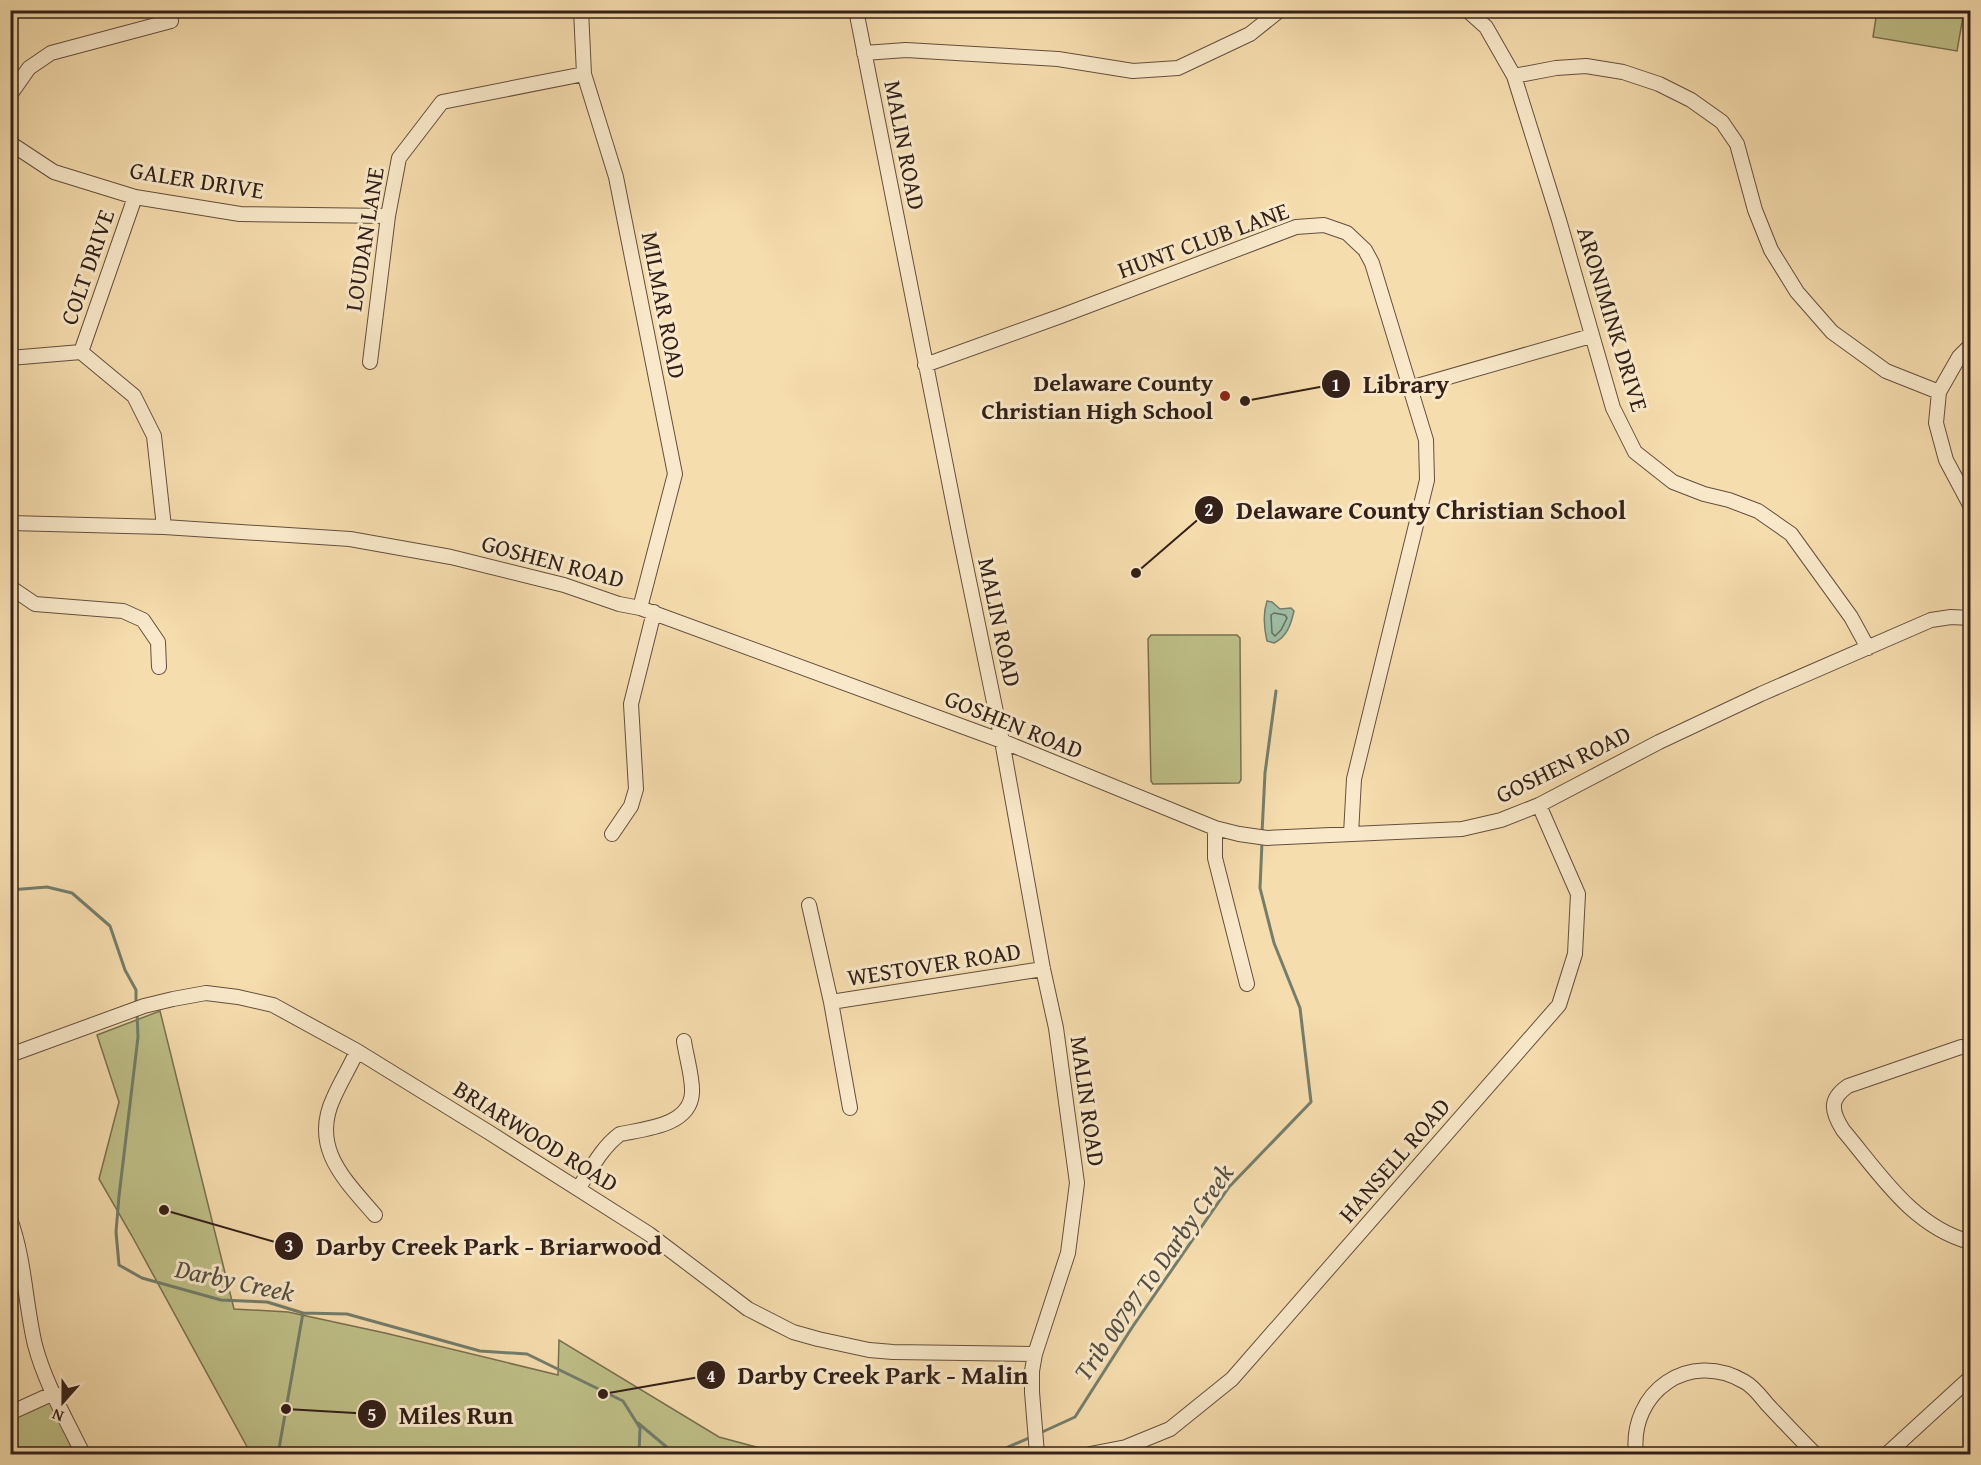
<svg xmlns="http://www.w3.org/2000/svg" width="1981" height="1465" font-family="'Gentium Book Plus',serif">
	<rect width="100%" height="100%" fill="#f6ddae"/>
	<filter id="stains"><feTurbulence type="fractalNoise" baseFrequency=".00333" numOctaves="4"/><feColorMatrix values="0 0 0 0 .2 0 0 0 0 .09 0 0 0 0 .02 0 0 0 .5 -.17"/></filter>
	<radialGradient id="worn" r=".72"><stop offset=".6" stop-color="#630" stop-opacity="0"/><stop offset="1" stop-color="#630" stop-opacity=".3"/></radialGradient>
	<!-- green -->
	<path fill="#bfc088" stroke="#797050" stroke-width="1.5" d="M1877 11H1964L1957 51 1873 37Z
		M1151 635H1237L1240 638 1241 780 1239 783 1153 784 1151 781 1148 639Z
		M160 1011 234 1309 288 1312 385 1333 558 1375 559 1340 719 1437 782 1454H251L132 1236 99 1179 119 1102 97 1035Z
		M54 1393 83 1454H11L10 1418Z"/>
	<!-- water -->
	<path fill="#9ebda4" stroke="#737e6c" stroke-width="1.5" d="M1267 601 1272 602 1280 609 1291 608 1294 611C1291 624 1287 637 1274 643L1267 641C1264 628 1263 613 1267 601Z"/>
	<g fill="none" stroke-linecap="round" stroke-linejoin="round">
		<!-- shore -->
		<path stroke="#686e5e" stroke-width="1.5" d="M1274 613 1285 615 1287 618 1281 630 1275 636 1272 633 1271 615Z"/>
		<!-- stream -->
		<path stroke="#737e6c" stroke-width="3" d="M1262 833 1265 773 1276 691
			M10 890 47 887 72 893 110 926 125 970 136 990V1005
			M137 1012 138 1037 119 1196 116 1232 119 1265 142 1278 221 1300 267 1302 303 1313 347 1314 480 1351 527 1354 623 1401 640 1428 639 1454
			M638 1423 675 1454
			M1040 1433 1075 1417 1133 1326 1229 1187 1311 1102 1300 1008 1274 943 1260 888 1262 842
			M278 1454 303 1313
			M992 1454 1031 1437"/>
		<!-- minor casing -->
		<g stroke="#644f3e" stroke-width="16">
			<path id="minor" d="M581 10 584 74 616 177 675 474 640 608
				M856 10 959 532 1002 741 1043 969 1056 1028 1077 1183 1068 1253 1035 1354 1032 1371V1392L1037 1454
				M1467 10 1486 27 1514 76 1559 220 1613 408 1635 452 1673 482 1704 494 1729 500 1758 511 1791 534 1851 617 1868 648
				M864 53 906 50 1058 59 1133 71 1178 68 1250 34 1280 10
				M1514 76 1556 68 1586 66 1623 72 1659 84 1691 100 1722 122 1737 144 1755 210 1771 250 1797 292 1832 332 1886 371 1939 392
				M10 95 29 68 51 53 171 21
				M10 143 54 172 135 197 240 214 388 216
				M1970 346 1959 357 1939 392 1936 423 1946 460 1970 505
				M81 352 135 197
				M10 358 81 352 134 396 154 436 164 527
				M370 362 388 216 399 158 442 102 584 74
				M925 365 1061 316 1296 227 1324 225 1347 233 1365 250 1372 263 1426 440 1427 480 1354 779 1351 834
				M1410 388 1591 336
				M10 523 164 527 350 539 451 557 564 585 619 604 640 608 1002 741 1215 828 1239 834 1267 838 1462 829 1501 820 1539 805 1659 742 1761 694 1931 620 1951 617 1970 618
				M10 587 35 604 123 611 143 620 158 642 159 667
				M1215 828V858L1247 984
				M612 834 631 806 636 789 631 704 654 612
				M809 905 831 1002 850 1108
				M831 1002 1043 969
				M1970 1048 1961 1047 1848 1086C1829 1099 1831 1111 1843 1130 1880 1174 1912 1226 1970 1242
				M357 1051C350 1067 341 1081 334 1097 310 1147 344 1179 375 1215
				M10 1055 144 1006 173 999 206 993 238 997 273 1005 357 1051 490 1133 649 1234 748 1309 793 1332 818 1339 869 1350 893 1352 1035 1354
				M578 1189C590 1171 601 1148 620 1134 644 1129 690 1126 692 1093 693 1078 686 1056 684 1041
				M10 1219C25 1260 25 1303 35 1345 45 1383 66 1419 83 1454
				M10 1413 54 1393
				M1090 1454 1126 1447 1170 1429 1232 1379 1559 1005 1575 954 1578 894 1539 805
				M1636 1454C1629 1392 1689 1349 1745 1382 1754 1387 1761 1397 1767 1404 1783 1421 1799 1438 1815 1454
				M1887 1454 1970 1378"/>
		</g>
		<!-- minor -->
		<use href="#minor" stroke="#f9e9ca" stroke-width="14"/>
	</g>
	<!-- markers -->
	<circle fill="#8f2418" stroke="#f9e9ca" stroke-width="2" cx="1225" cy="396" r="6"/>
	<g text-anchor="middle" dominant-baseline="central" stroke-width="6" stroke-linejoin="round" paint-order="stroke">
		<!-- street labels -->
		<g font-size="24" fill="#332019" stroke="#f9e9ca">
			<text transform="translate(905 145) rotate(79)">MALIN ROAD</text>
			<text transform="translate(197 180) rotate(9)">GALER DRIVE</text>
			<text transform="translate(364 239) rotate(-81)">LOUDAN LANE</text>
			<text transform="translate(1203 240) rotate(-20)">HUNT CLUB LANE</text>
			<text transform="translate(87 267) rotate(-71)">COLT DRIVE</text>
			<text transform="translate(664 305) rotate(79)">MILMAR ROAD</text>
			<text transform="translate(1613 319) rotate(73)">ARONIMINK DRIVE</text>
			<text transform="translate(553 561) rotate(15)">GOSHEN ROAD</text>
			<text transform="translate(1000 622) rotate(78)">MALIN ROAD</text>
			<text transform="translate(1014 724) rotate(22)">GOSHEN ROAD</text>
			<text transform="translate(1563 764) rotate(-26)">GOSHEN ROAD</text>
			<text transform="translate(934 964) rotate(-9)">WESTOVER ROAD</text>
			<text transform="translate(1088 1101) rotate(82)">MALIN ROAD</text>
			<text transform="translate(536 1136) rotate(32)">BRIARWOOD ROAD</text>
			<text transform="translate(1394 1160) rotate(-49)">HANSELL ROAD</text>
		</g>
		<!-- poi labels -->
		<g font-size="24" font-weight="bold" fill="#332019" stroke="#f9e9ca" text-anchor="end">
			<text x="1213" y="382">Delaware County<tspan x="1213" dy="28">Christian High School</tspan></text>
		</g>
		<!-- water labels -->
		<g font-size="26" font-style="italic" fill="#534f43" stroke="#f9e9ca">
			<text transform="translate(1153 1272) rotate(-55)">Trib 00797 To Darby Creek</text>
			<text transform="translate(235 1280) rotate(12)">Darby Creek</text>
		</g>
	</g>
	<!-- callouts -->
	<path fill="none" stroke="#332019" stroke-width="2" d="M1245 401L1336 384M1136 573L1209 510M164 1210L289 1246M603 1394L711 1375M286 1409L372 1414"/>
	<g fill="#332019" stroke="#f9e9ca" stroke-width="2">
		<circle cx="1245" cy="401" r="6"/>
		<circle cx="1136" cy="573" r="6"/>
		<circle cx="164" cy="1210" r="6"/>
		<circle cx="603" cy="1394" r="6"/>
		<circle cx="286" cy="1409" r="6"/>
		<circle cx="1336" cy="384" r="15"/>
		<circle cx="1209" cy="510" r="15"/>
		<circle cx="289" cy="1246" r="15"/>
		<circle cx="711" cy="1375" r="15"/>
		<circle cx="372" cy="1414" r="15"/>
	</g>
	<g font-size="18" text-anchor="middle" font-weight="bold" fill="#fff">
		<text x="1336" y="391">1</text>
		<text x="1209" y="516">2</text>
		<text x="289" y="1252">3</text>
		<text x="711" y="1382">4</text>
		<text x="372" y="1421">5</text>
	</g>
	<g font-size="26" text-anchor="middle" font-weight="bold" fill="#332019" stroke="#f9e9ca" stroke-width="6" stroke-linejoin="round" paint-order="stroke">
		<text x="1406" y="393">Library</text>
		<text x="1431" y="519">Delaware County Christian School</text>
		<text x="489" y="1255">Darby Creek Park - Briarwood</text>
		<text x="883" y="1384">Darby Creek Park - Malin</text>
		<text x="456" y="1424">Miles Run</text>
	</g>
	<!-- margin -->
	<rect width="1981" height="1465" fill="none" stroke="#f6ddae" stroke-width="36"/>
	<rect x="12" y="12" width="1957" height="1441" fill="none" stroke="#332019" stroke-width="3"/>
	<rect x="18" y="18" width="1945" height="1429" fill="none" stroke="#332019" stroke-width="1.5"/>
	<!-- north arrow -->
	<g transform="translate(63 1402) rotate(201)" stroke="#f9e9ca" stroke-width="4.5" paint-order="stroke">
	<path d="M0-4.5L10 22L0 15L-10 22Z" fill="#332019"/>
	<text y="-9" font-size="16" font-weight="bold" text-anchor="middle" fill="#332019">N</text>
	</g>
	<rect width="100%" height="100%" filter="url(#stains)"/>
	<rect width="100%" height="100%" fill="url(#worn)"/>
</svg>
